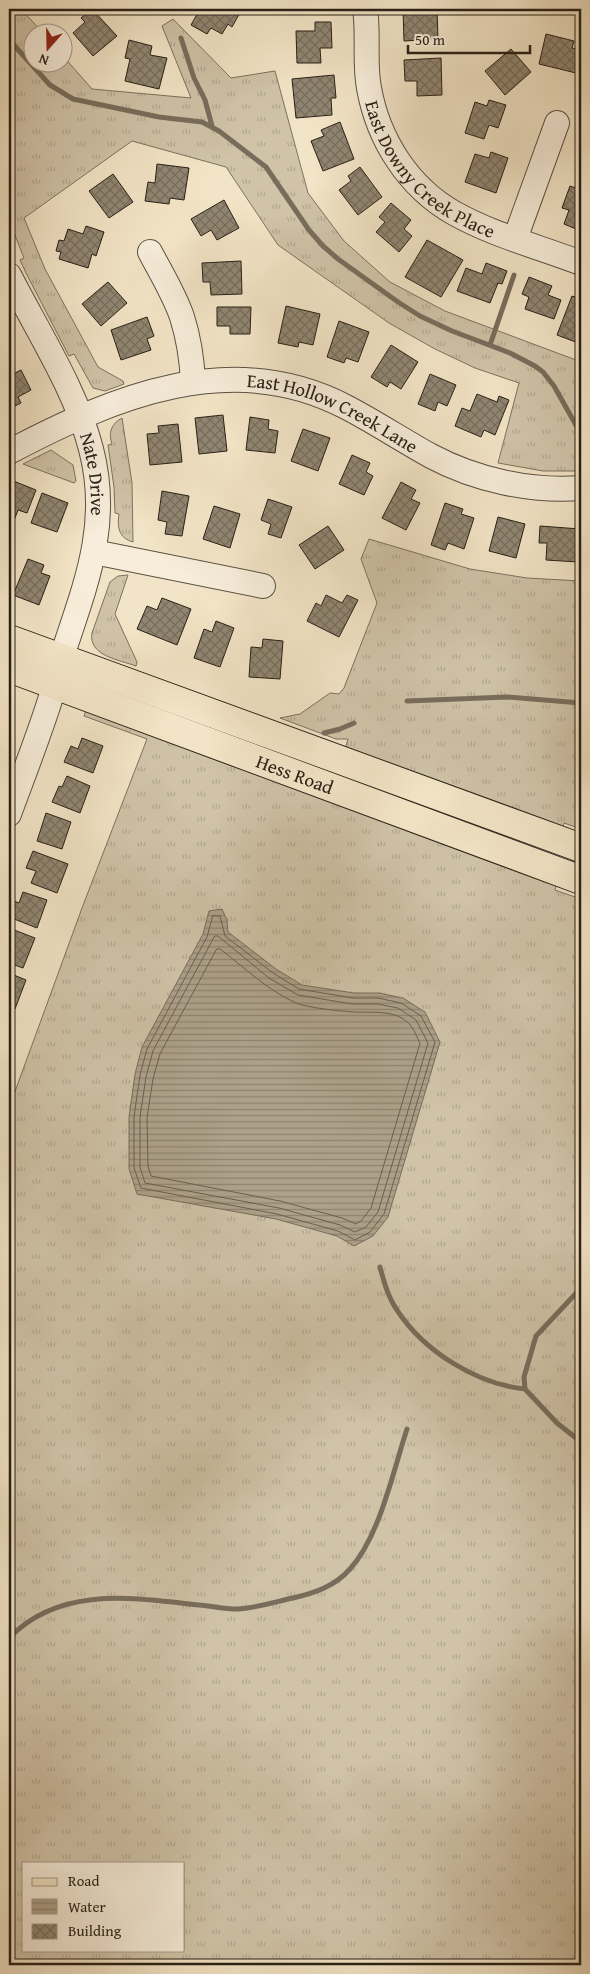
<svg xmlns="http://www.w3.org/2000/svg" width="590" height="1974" font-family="'Gentium Book Plus',serif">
	<defs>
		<pattern id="grass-tufts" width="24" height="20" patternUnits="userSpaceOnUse" patternTransform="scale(1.25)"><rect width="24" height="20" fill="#d0c3a8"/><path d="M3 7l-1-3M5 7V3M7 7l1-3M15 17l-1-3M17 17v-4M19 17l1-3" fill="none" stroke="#b3a790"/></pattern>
		<pattern id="water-rules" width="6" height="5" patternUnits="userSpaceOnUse" patternTransform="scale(1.25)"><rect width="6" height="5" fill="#ada18a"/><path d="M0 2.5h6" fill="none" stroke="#8d8370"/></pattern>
		<pattern id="building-cross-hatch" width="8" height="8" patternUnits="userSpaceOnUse" patternTransform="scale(1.25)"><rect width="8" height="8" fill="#918672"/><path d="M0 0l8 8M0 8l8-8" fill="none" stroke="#766d5d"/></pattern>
	</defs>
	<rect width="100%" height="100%" fill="#f2e4c6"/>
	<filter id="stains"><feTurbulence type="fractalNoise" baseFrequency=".004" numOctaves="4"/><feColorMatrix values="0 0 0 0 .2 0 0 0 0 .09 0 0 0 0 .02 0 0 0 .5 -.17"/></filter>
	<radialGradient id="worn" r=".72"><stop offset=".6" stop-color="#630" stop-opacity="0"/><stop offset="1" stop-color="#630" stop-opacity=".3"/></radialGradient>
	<!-- grass -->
	<path fill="url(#grass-tufts)" stroke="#7c725f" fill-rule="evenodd" d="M9 9H21L42 32H32V62H62L63 56 92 89 191 98 162 26 173 19 231 78 275 71 308 193 344 241 390 282 445 311 576 360 578 399 581 403V471H543L498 463 519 383 475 368 435 349 389 323 278 245 226 167 132 141 24 218 45 269 98 367 123 381 124 384 105 391 93 388 74 354 69 356 26 273 20 260 24 258 9 220Z
		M122 418 132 483 133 542C119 538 117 528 119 514L115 513 114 487 108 445 112 444C108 433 111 424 122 418Z
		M51 450 73 465 76 481 74 483 23 464Z
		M369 539 470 569 527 578 581 581V829L564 823 562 829 344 752 348 739H336L280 718 300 714 330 693 339 694 344 688 377 603 361 559Z
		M128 575 115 614 137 662 136 666C120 660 88 656 92 633L110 582 118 576Z
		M87 707 557 881 555 890 581 899V1965H9V1108L82 908 147 739 84 716ZM24 1863H184V1950H24Z"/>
	<!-- water -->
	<path fill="url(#water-rules)" stroke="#786d5c" d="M222 909 227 920 228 932 276 969 302 985 354 993H379L403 998 425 1012 440 1042 388 1217 373 1236 354 1246 337 1236 276 1219 137 1194 129 1169V1117L135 1074 142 1047 203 934 209 911Z"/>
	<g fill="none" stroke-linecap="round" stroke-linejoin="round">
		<!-- shore -->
		<path stroke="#6a6050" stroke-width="1" d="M213 916H220L225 936 273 973 299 989 353 998H378L401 1003 421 1016 435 1042 384 1214 370 1232 355 1240 338 1231 277 1214 141 1188 134 1168V1117L140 1075 147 1049 207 937Z
			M215 936H218L269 978 298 995 352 1004H378L398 1008 416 1020 428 1043 378 1212 366 1227 355 1232 340 1225 279 1208 145 1183 140 1167V1117L146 1077 153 1051Z
			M217 949H220C244 967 266 989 294 1002 306 1008 340 1011 354 1012 373 1013 398 1009 411 1026 415 1031 417 1038 420 1043L371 1208 361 1221 356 1224 342 1218 280 1201 151 1176 148 1166 147 1118 153 1079 160 1054Z"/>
		<!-- stream -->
		<path stroke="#786d5c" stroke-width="5" d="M181 38 194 78 205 100 212 126
			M13 44 50 85 73 99 159 117 202 122 219 131 266 167 309 230 323 246 338 259 398 302 420 316 452 331 510 353 535 366 543 372 554 386 581 434
			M490 345 514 275
			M407 701 507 697 581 703
			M324 733 340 729 354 723
			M380 1267C384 1282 388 1297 397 1310 424 1351 476 1384 525 1389
			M581 1288 536 1336 524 1377 525 1389 557 1423 581 1442
			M9 1638C60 1585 134 1598 199 1605 212 1606 225 1609 237 1609 256 1608 275 1602 293 1598 315 1593 335 1586 350 1569 380 1536 393 1471 407 1429"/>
	</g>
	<!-- building -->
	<path fill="url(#building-cross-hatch)" stroke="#282016" d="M92 9 117 36 93 56 73 33 85 22 81 18Z
		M200 9H242L232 27 228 24 222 34 211 28 207 34 191 25Z
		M285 9H318L286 13Z
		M403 9H437L438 39 404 41Z
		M315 22H331L332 48H320L321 63H297L296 31H315Z
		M546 34 574 41 572 48 581 50 576 73 539 64Z
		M129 40 152 46 150 55 167 58 159 89 125 81 130 59 125 58Z
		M511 49 531 72 505 95 485 71Z
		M441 58 442 95 417 96V81H405L404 60Z
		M334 75 336 98H331L332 115 296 118 292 79Z
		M489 100 506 105 498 128 489 125 484 139 465 133 475 102 487 106Z
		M340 122 354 159 323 171 311 141 324 136 321 130Z
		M491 152 508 158 496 193 465 182 475 154 489 158Z
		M157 164 189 168 184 200 170 198 169 204 145 201 148 182 155 183Z
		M360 167 382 197 358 215 339 190 351 181 348 176Z
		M113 174 133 202 109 218 89 191Z
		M570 186 581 190V231L564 224 569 210 562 208Z
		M224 200 239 228 217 240 211 230 201 236 191 219Z
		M391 203 411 220 404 229 412 236 399 252 376 232 385 222 379 217Z
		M86 226 104 232 96 256 92 254 88 268 59 259 61 252 56 251 59 240 64 241 68 229 83 234Z
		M427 240 463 260 441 297 405 277Z
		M241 261 242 294 211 295 210 282H203L202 263Z
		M486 263 507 271 502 284 498 283 490 303 457 291 466 268 482 274Z
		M529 277 552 286 548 295 561 300 554 319 525 309 529 297 522 294Z
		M108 282 127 303 101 326 82 304Z
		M572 296 581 299V344L557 335Z
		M286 306 320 314 313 345 299 342 298 347 278 343Z
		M217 307H251L250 334H230V326H217Z
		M147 317 154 336 147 339 151 350 121 360 111 330Z
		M339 321 369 332 358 362 346 358 344 363 327 357Z
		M391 345 418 362 401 389 390 382 387 387 371 377Z
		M21 370 31 390 18 397 21 403 9 409V376Z
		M430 374 456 385 447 406 438 402 435 411 418 404Z
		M477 394 497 402 499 396 509 400 495 435 484 430 481 437 455 426 462 408 470 411Z
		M223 415 227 451 199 454 195 418Z
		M250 417 269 420 268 429 278 431 275 453 246 450Z
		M178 424 182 462 150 465 147 434 159 433 158 426Z
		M303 429 330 438 318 471 291 461Z
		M352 455 370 463 366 472 373 476 364 495 339 484Z
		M11 480 36 490 27 513 18 510 15 518 9 515V486Z
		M401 482 416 490 411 499 420 503 406 530 382 518Z
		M162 491 189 496 182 536 165 534 167 522 158 520Z
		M42 493 68 503 57 532 31 523Z
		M268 499 292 507 281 538 268 534 271 524 261 520Z
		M445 503 463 509 461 514 474 518 464 549 448 543 445 550 431 545Z
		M214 506 240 514 230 548 203 539Z
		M498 517 525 524 516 558 489 551Z
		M328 526 344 550 315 569 299 545Z
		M540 526 580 529 578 562 546 560 547 543H539Z
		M28 559 44 565 41 573 50 576 39 605 13 595Z
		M326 595 342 603 347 595 358 600 339 637 307 621 316 603 321 606Z
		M162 598 191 609 177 645 137 629 147 606 157 610Z
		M216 621 234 628 220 667 194 658 204 629 212 632Z
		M263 639 283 641 280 679 249 677 251 647 262 648Z
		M82 738 103 746 93 773 64 762 71 746 78 749Z
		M67 776 90 786 80 813 52 802 59 786 62 787Z
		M46 813 71 822 62 849 37 841Z
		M33 851 68 864 57 893 31 883 36 871 26 868Z
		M23 892 47 900 37 928 9 917 14 901 19 903Z
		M9 928 35 938 23 968 9 963Z
		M9 973 26 980 15 1009 9 1007Z"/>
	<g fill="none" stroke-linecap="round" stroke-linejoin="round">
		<!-- minor casing -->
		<g stroke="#5a5142" stroke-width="26">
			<g id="minor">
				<path id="s1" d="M365 9C369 35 364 62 369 88 378 139 408 187 454 213 493 235 539 247 581 263"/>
				<path d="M515 239 557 123"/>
				<path d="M150 252C161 273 174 294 182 317 189 339 192 360 193 382"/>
				<path id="s2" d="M9 275C37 330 76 390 91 449 111 525 85 586 62 656 58 670 55 685 50 700 38 738 23 776 9 814"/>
				<path id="s3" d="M9 452C113 397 232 347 346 407 375 422 402 440 431 456 476 480 531 492 581 488"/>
				<path d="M94 552 263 586"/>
			</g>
		</g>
		<!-- major casing -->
		<g stroke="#282016" stroke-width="30">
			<g id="major">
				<path d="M9 639 581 848"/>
				<path id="s4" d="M9 668 581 880"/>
			</g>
		</g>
		<!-- minor -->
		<use href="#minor" stroke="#f7edda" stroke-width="24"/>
		<!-- major -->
		<use href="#major" stroke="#f2e4c6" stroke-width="28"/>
	</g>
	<g text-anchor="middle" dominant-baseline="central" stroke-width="4" stroke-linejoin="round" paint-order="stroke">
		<!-- street labels -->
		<g font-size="19" fill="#282016" stroke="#f7edda">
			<text stroke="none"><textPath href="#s1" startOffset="186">East Downy Creek Place</textPath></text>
			<text stroke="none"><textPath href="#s3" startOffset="344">East Hollow Creek Lane</textPath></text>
			<text stroke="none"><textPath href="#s2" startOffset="218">Nate Drive</textPath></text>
			<text stroke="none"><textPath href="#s4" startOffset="305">Hess Road</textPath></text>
		</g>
	</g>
	<!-- margin -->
	<rect width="590" height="1974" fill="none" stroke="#f2e4c6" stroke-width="30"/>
	<rect x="10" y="10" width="570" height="1954" fill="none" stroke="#282016" stroke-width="2.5"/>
	<rect x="15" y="15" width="560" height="1944" fill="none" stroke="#282016"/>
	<!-- legend -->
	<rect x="22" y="1862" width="162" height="90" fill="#f7edda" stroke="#a49b8c"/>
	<rect x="32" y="1878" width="25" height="8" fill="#f2e4c6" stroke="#a49b8c"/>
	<text x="68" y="1886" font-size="15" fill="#282016">Road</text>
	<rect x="32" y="1899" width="25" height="15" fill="url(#water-rules)" stroke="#a49b8c"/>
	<text x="68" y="1912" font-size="15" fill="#282016">Water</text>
	<rect x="32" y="1924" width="25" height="15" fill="url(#building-cross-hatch)" stroke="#a49b8c"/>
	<text x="68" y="1936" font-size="15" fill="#282016">Building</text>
	<!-- north arrow -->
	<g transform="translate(48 48) rotate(200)"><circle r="24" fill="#f7edda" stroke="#a49b8c"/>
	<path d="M0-4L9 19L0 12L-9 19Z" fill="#8f2418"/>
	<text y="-8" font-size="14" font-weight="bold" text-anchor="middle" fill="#282016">N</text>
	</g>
	<!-- scale -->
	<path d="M408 45v8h122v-8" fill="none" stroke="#282016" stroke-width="2.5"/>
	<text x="415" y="45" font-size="15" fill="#282016" stroke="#f7edda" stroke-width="4" paint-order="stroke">50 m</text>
	<rect width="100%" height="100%" filter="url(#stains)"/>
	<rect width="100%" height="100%" fill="url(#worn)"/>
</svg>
